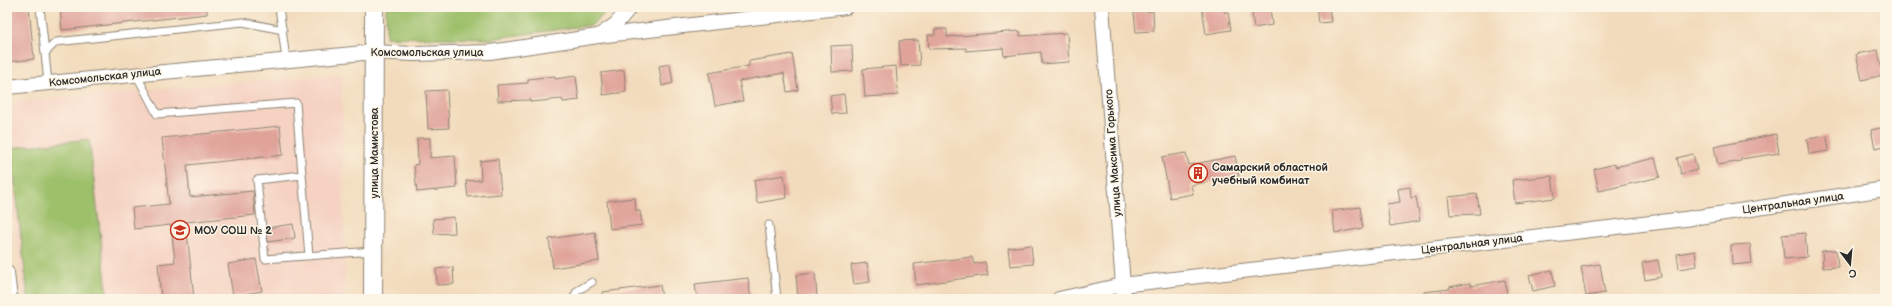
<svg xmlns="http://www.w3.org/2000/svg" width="1892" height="306" font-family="'Balsamiq Sans',sans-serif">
	<rect width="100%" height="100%" fill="#fcf5e5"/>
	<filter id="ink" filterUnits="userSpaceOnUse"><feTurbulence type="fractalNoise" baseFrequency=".025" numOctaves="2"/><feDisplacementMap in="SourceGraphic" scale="8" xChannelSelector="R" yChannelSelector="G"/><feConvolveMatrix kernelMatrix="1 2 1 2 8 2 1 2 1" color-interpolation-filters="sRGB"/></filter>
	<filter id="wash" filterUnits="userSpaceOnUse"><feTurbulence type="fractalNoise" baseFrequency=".012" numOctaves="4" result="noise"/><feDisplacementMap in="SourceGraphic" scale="16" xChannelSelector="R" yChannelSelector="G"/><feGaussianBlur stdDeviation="0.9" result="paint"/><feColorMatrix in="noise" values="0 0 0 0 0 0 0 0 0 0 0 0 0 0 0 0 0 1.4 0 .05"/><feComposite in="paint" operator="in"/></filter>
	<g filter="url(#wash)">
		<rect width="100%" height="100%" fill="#f2dbbc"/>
		<!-- built -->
		<path fill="#f5d2c2" d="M342 74 345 299H23L7 160V102Z"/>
		<!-- green -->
		<path fill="#9dc06a" stroke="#64764a" d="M386 7H612L592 25 489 39 386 37Z
			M89 139 108 299H28L11 148Z"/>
		<g id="blocks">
			<!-- building -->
			<path fill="#e0a39a" d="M7 7H29L34 59 7 62Z
				M60 7H207V14L62 30Z
				M1202 7H1224V12H1228L1231 30 1206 34Z
				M1251 7H1270L1272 25 1254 28Z
				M1317 7H1329L1331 22 1319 23Z
				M1153 11 1154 31 1136 32 1134 12Z
				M935 29H947V37L1020 31V36L1067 33 1069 62 1042 64 1041 52 1004 56 1003 48 966 51V48L929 49 928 35H935Z
				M918 40 920 65 901 66 899 41Z
				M852 45 853 71 832 72 831 46Z
				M1878 50 1883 75 1862 80 1856 54Z
				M792 54 798 90 787 92 784 73 739 81 743 101 715 106 709 73 749 66V61Z
				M670 64 673 83 662 86 659 66Z
				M896 66 898 95 865 97 863 69Z
				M624 70 626 92 603 95 601 73Z
				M555 76V79L576 76 579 100 563 102 562 99 531 102 530 100 498 101 497 85 528 83V79Z
				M447 90 449 128 428 129 426 91Z
				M844 94 846 113 832 114 830 96Z
				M280 126 283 155 187 165 190 197 253 191 255 215 186 222 194 299H161L158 264 175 262 171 225 134 229 132 208 169 204 162 138Z
				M1885 127V146L1875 148 1871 130Z
				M1776 134 1779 153 1741 159V161L1718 165 1714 147Z
				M1827 136 1829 151 1809 154 1807 139Z
				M417 138H430V158L455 156 457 188 417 192 414 165 418 164Z
				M1186 153 1189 165 1235 156 1239 176 1191 185 1193 194 1170 198 1162 157Z
				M1693 154 1697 170 1681 174 1677 158Z
				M1655 158 1660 177 1599 191 1594 169 1615 164V167Z
				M498 159 501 194 468 197 466 181 481 180 480 161Z
				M784 175 787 198 757 203 754 180Z
				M1552 176 1555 198 1515 203 1512 180Z
				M1410 187 1411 198 1416 197 1420 221 1390 226 1387 204 1400 202 1398 189Z
				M1477 194 1480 214 1450 215 1448 197Z
				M635 198 636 211H640L642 225 610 229 607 201Z
				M1360 207 1363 228 1335 233 1332 211Z
				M454 217 455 233 434 234 433 219Z
				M293 224 295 238 268 242 267 228Z
				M595 232 599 261 553 268 549 239Z
				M1805 233 1807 257 1784 259 1782 235Z
				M1750 244 1752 263 1732 265 1731 245Z
				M1031 245 1033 264 1010 266 1008 248Z
				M1836 250 1838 267 1823 268 1822 251Z
				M1695 251 1697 266 1679 269 1677 254Z
				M972 257 974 264 985 262 988 275 916 285 914 264Z
				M256 259 262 291 233 296 228 264Z
				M1658 260 1661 277 1645 280 1642 263Z
				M867 263 870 282 854 284 851 265Z
				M1600 264 1605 293 1586 296 1581 267Z
				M453 267 454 284 437 285 436 269Z
				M1552 270 1555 286 1533 291 1529 275Z
				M815 273 817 297 798 299 796 275Z
				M748 278 751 299H697L695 284Z
				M1505 280 1507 295 1484 299H1425L1424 292 1450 289 1449 287 1470 283 1471 286Z
				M660 285 662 299H603V292Z"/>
		</g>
	</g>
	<g filter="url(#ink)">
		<use href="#blocks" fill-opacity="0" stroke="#8e8374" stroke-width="1"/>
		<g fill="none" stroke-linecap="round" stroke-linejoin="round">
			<!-- service casing -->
			<g stroke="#8e8374" stroke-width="9">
				<path id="service" d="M40 7 45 53
					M279 7 286 59
					M136 74 157 114 296 103 309 256
					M48 83 45 53 56 42 243 22 283 30
					M302 175 257 180 265 259 373 251
					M769 225 777 299
					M573 299 577 291 592 282"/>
			</g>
			<!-- minor casing -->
			<g stroke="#8e8374" stroke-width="16">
				<path id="minor" d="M1102 7 1124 299
					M600 35 616 24 630 7
					M7 87 374 52 413 54 490 52 598 36 846 7
					M7 273 10 299
					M1059 299 1122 285 1685 219 1885 189"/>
			</g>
			<!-- tertiary casing -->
			<g stroke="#8e8374" stroke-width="20">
				<path id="tertiary" d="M373 299 374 7"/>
			</g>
			<!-- service -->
			<use href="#service" stroke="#fff" stroke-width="7"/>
			<!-- minor -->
			<use href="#minor" stroke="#fff" stroke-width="14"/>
			<!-- tertiary -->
			<use href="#tertiary" stroke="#fff" stroke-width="18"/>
		</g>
	</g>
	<!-- icons -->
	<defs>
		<g id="building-ring" transform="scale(1)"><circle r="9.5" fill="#fcf5e5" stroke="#c8321e" stroke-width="1.5"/><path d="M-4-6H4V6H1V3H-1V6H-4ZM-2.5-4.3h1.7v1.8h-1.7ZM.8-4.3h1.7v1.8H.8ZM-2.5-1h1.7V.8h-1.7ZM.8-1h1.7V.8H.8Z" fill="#c8321e"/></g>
		<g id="school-ring" transform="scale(1)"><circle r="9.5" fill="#fcf5e5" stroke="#c8321e" stroke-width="1.5"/><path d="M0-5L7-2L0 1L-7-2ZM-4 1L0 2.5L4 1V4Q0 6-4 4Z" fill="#c8321e"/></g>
	</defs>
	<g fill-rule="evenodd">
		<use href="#building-ring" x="1198" y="173"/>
		<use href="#school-ring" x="180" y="230"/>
	</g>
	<g text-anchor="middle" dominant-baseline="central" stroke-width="3" stroke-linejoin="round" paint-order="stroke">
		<!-- street labels -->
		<g font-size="11" fill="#2b2b2b" stroke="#fcf5e5">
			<text x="427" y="52">Комсомольская улица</text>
			<text transform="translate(105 77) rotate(-6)">Комсомольская улица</text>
			<text transform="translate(374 153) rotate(-90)">улица Мамистова</text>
			<text transform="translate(1113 153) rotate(-94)">улица Максима Горького</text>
			<text transform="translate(1793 203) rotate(-8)">Центральная улица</text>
			<text transform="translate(1472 244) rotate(-7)">Центральная улица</text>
		</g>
		<!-- poi labels -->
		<g font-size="11" font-weight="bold" fill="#2b2b2b" stroke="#fcf5e5" text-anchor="start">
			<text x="1212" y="167">Самарский областной<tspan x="1212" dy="13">учебный комбинат</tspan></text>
			<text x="194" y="230">МОУ СОШ № 2</text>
		</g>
	</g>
	<!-- margin -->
	<rect width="1892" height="306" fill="none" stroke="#fcf5e5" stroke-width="24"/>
	<!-- north arrow -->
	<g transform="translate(1850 264) rotate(164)" stroke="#fcf5e5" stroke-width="3" paint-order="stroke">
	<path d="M0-3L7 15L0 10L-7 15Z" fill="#2b2b2b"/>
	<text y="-6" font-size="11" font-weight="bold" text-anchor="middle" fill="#2b2b2b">С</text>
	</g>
</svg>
